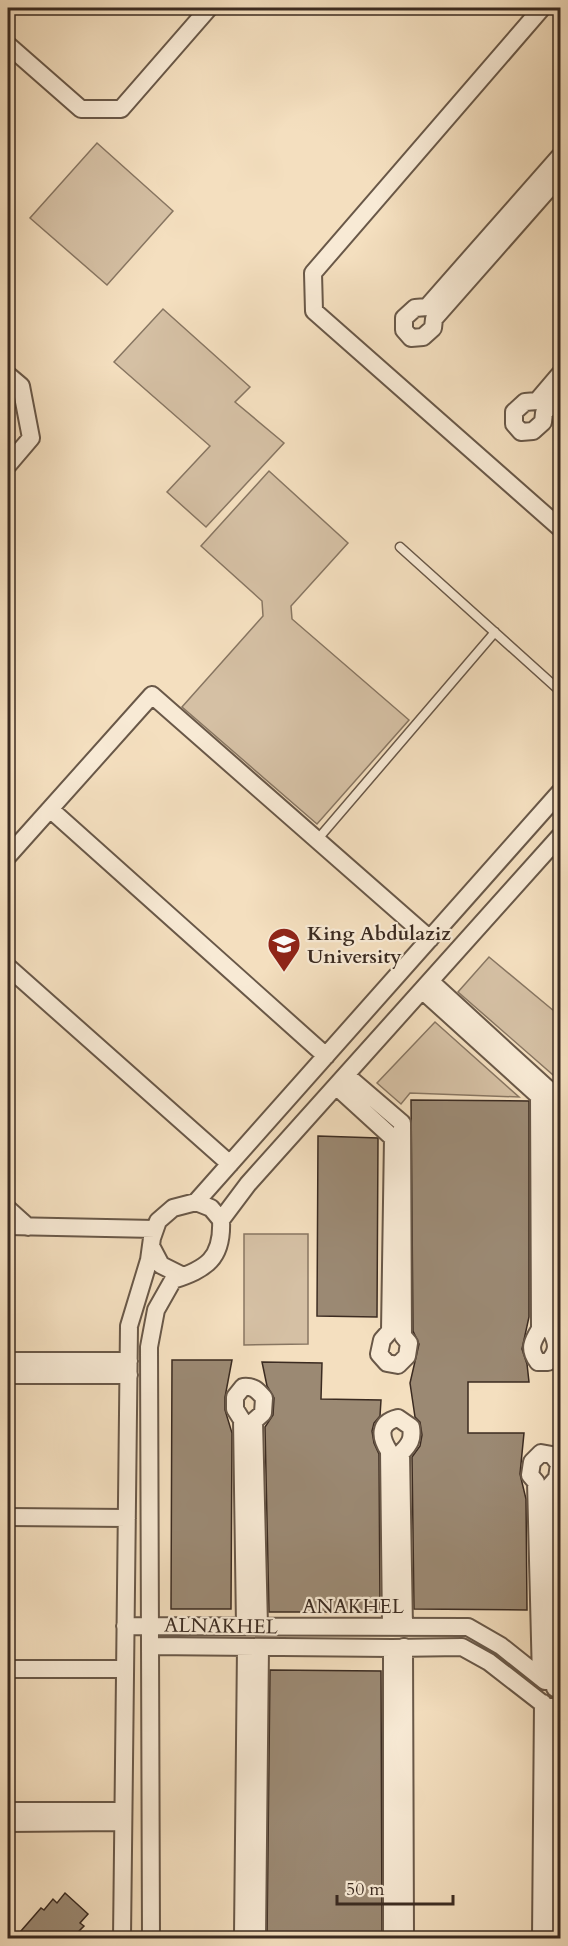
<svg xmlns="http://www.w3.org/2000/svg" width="568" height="1946" font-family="Cardo,serif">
	<rect width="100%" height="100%" fill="#f4dfbf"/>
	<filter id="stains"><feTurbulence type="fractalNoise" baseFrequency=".00333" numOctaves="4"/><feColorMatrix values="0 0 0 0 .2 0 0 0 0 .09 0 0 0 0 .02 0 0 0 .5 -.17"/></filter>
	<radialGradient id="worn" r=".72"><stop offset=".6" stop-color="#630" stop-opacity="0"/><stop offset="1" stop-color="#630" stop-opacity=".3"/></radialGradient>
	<!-- green -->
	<path fill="#d5c0a4" stroke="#887662" stroke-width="1.5" d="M97 143 173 211 107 285 30 218Z
		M163 309 250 387 235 402 284 443 206 527 167 492 210 446 114 362Z
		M269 471 348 543 291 606 292 619 409 720 317 824 182 707 263 616 262 601 201 546Z
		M489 957 560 1016V1081L458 992Z
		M435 1022 519 1097 410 1093 401 1104 377 1083Z
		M244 1234H308V1344L244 1345Z"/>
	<!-- building -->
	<path fill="#9b8973" stroke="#3b2b21" stroke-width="1.5" d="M411 1100 529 1101V1317L522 1349 527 1364 529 1382H468V1433H524L520 1474 526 1499 527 1610 414 1609 412 1457 420 1446 422 1435 420 1422 415 1417 410 1383 419 1344 413 1331Z
		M318 1136 378 1138 377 1317 317 1316Z
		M172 1360H232L225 1397V1410L232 1433 231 1609H171Z
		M262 1362 322 1363 321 1399 381 1400 380 1416 374 1423 372 1431 374 1443 379 1454 380 1612H269L265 1427 273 1415 274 1398 267 1386Z
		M270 1670 381 1671 382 1938H267Z
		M65 1893 88 1914 80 1923 84 1926 72 1938H30L21 1931 41 1908 44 1910 53 1899 57 1903Z"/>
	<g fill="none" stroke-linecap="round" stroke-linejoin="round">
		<!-- service casing -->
		<g stroke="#695848" stroke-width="11">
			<path id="service" d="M400 547 560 691
				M317 840 495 632"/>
		</g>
		<!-- minor casing -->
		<g stroke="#695848" stroke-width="20">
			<path id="minor" d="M542 8 313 273 314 311 560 528
				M8 45 81 109H121L209 8
				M560 156 427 307 415 308 404 318V330L411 338 423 337 433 328 434 319 560 176
				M560 374 537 401 525 402 514 412V424L521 432 533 431 543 422 544 413 560 395
				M8 375 21 386 31 438 8 465
				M50 809 326 1056
				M8 856 152 695 430 939
				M8 967 230 1164
				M422 990 539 1096 540 1329C532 1342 528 1349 538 1362H548C558 1352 558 1344 551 1331L549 1090 431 982
				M336 1086 393 1138 390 1331 382 1340 379 1354 387 1363 398 1365 407 1356 409 1343 403 1336 402 1123 346 1075
				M196 1202 211 1208 221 1220
				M8 1209 28 1227
				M8 1226 155 1229
				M151 1246 161 1265 183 1276
				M8 1361H129
				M8 1375H129
				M8 1517 127 1518
				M125 1626 468 1627 501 1646 545 1681
				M245 1626 242 1420 235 1409V1397L243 1387C254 1386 257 1390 264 1398L263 1413 254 1421 259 1626
				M391 1627 389 1451C380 1437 378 1423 398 1418L411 1427C413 1439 410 1444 401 1453L404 1627
				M150 1646 392 1648 462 1647 489 1662 547 1707H560
				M404 1647 405 1938
				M392 1648V1938
				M8 1669H125
				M541 1678 536 1482 530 1475 532 1462 541 1453 552 1455 559 1464 557 1478 549 1487 555 1688
				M8 1811H123
				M8 1823 121 1822
				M122 1938 129 1326 149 1260 152 1238 158 1221 173 1208 196 1202 560 792
				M151 1938 149 1347 156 1310 173 1280C206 1269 223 1259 221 1220L248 1184 560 836
				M240 1938 243 1935 246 1647
				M257 1938 260 1647
				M541 1938 543 1703
				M554 1938 555 1707"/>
		</g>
		<!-- service -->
		<use href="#service" stroke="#f8ead5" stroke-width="8"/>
		<!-- minor -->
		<use href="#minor" stroke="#f8ead5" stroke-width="16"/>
	</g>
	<!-- icons -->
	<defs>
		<g id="university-pin" transform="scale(1.725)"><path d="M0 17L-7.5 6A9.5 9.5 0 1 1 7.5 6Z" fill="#8f2418" stroke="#f8ead5"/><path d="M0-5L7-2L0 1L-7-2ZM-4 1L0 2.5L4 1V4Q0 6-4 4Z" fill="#fff"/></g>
	</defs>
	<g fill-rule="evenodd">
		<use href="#university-pin" x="284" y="944"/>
	</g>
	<g text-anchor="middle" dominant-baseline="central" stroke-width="4.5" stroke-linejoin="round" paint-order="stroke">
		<!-- poi labels -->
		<g font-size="20" font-weight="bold" fill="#3b2b21" stroke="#f8ead5" text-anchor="start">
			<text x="307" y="933">King Abdulaziz<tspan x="307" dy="23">University</tspan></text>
		</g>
		<!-- street labels -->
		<g font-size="20" fill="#3b2b21" stroke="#f8ead5">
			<text x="353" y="1606">ANAKHEL</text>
			<text transform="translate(221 1626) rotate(1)">ALNAKHEL</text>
		</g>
	</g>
	<!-- margin -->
	<rect width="568" height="1946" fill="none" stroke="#f4dfbf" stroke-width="30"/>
	<rect x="9" y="9" width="550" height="1928" fill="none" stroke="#3b2b21" stroke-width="3"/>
	<rect x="15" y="15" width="538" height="1916" fill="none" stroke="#3b2b21" stroke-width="1.5"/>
	<!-- scale -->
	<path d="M337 1895v9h116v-9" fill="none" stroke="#3b2b21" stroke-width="3"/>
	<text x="346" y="1895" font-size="18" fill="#3b2b21" stroke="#f8ead5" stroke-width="4.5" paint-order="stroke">50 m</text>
	<rect width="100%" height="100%" filter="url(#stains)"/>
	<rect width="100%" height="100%" fill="url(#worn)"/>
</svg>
